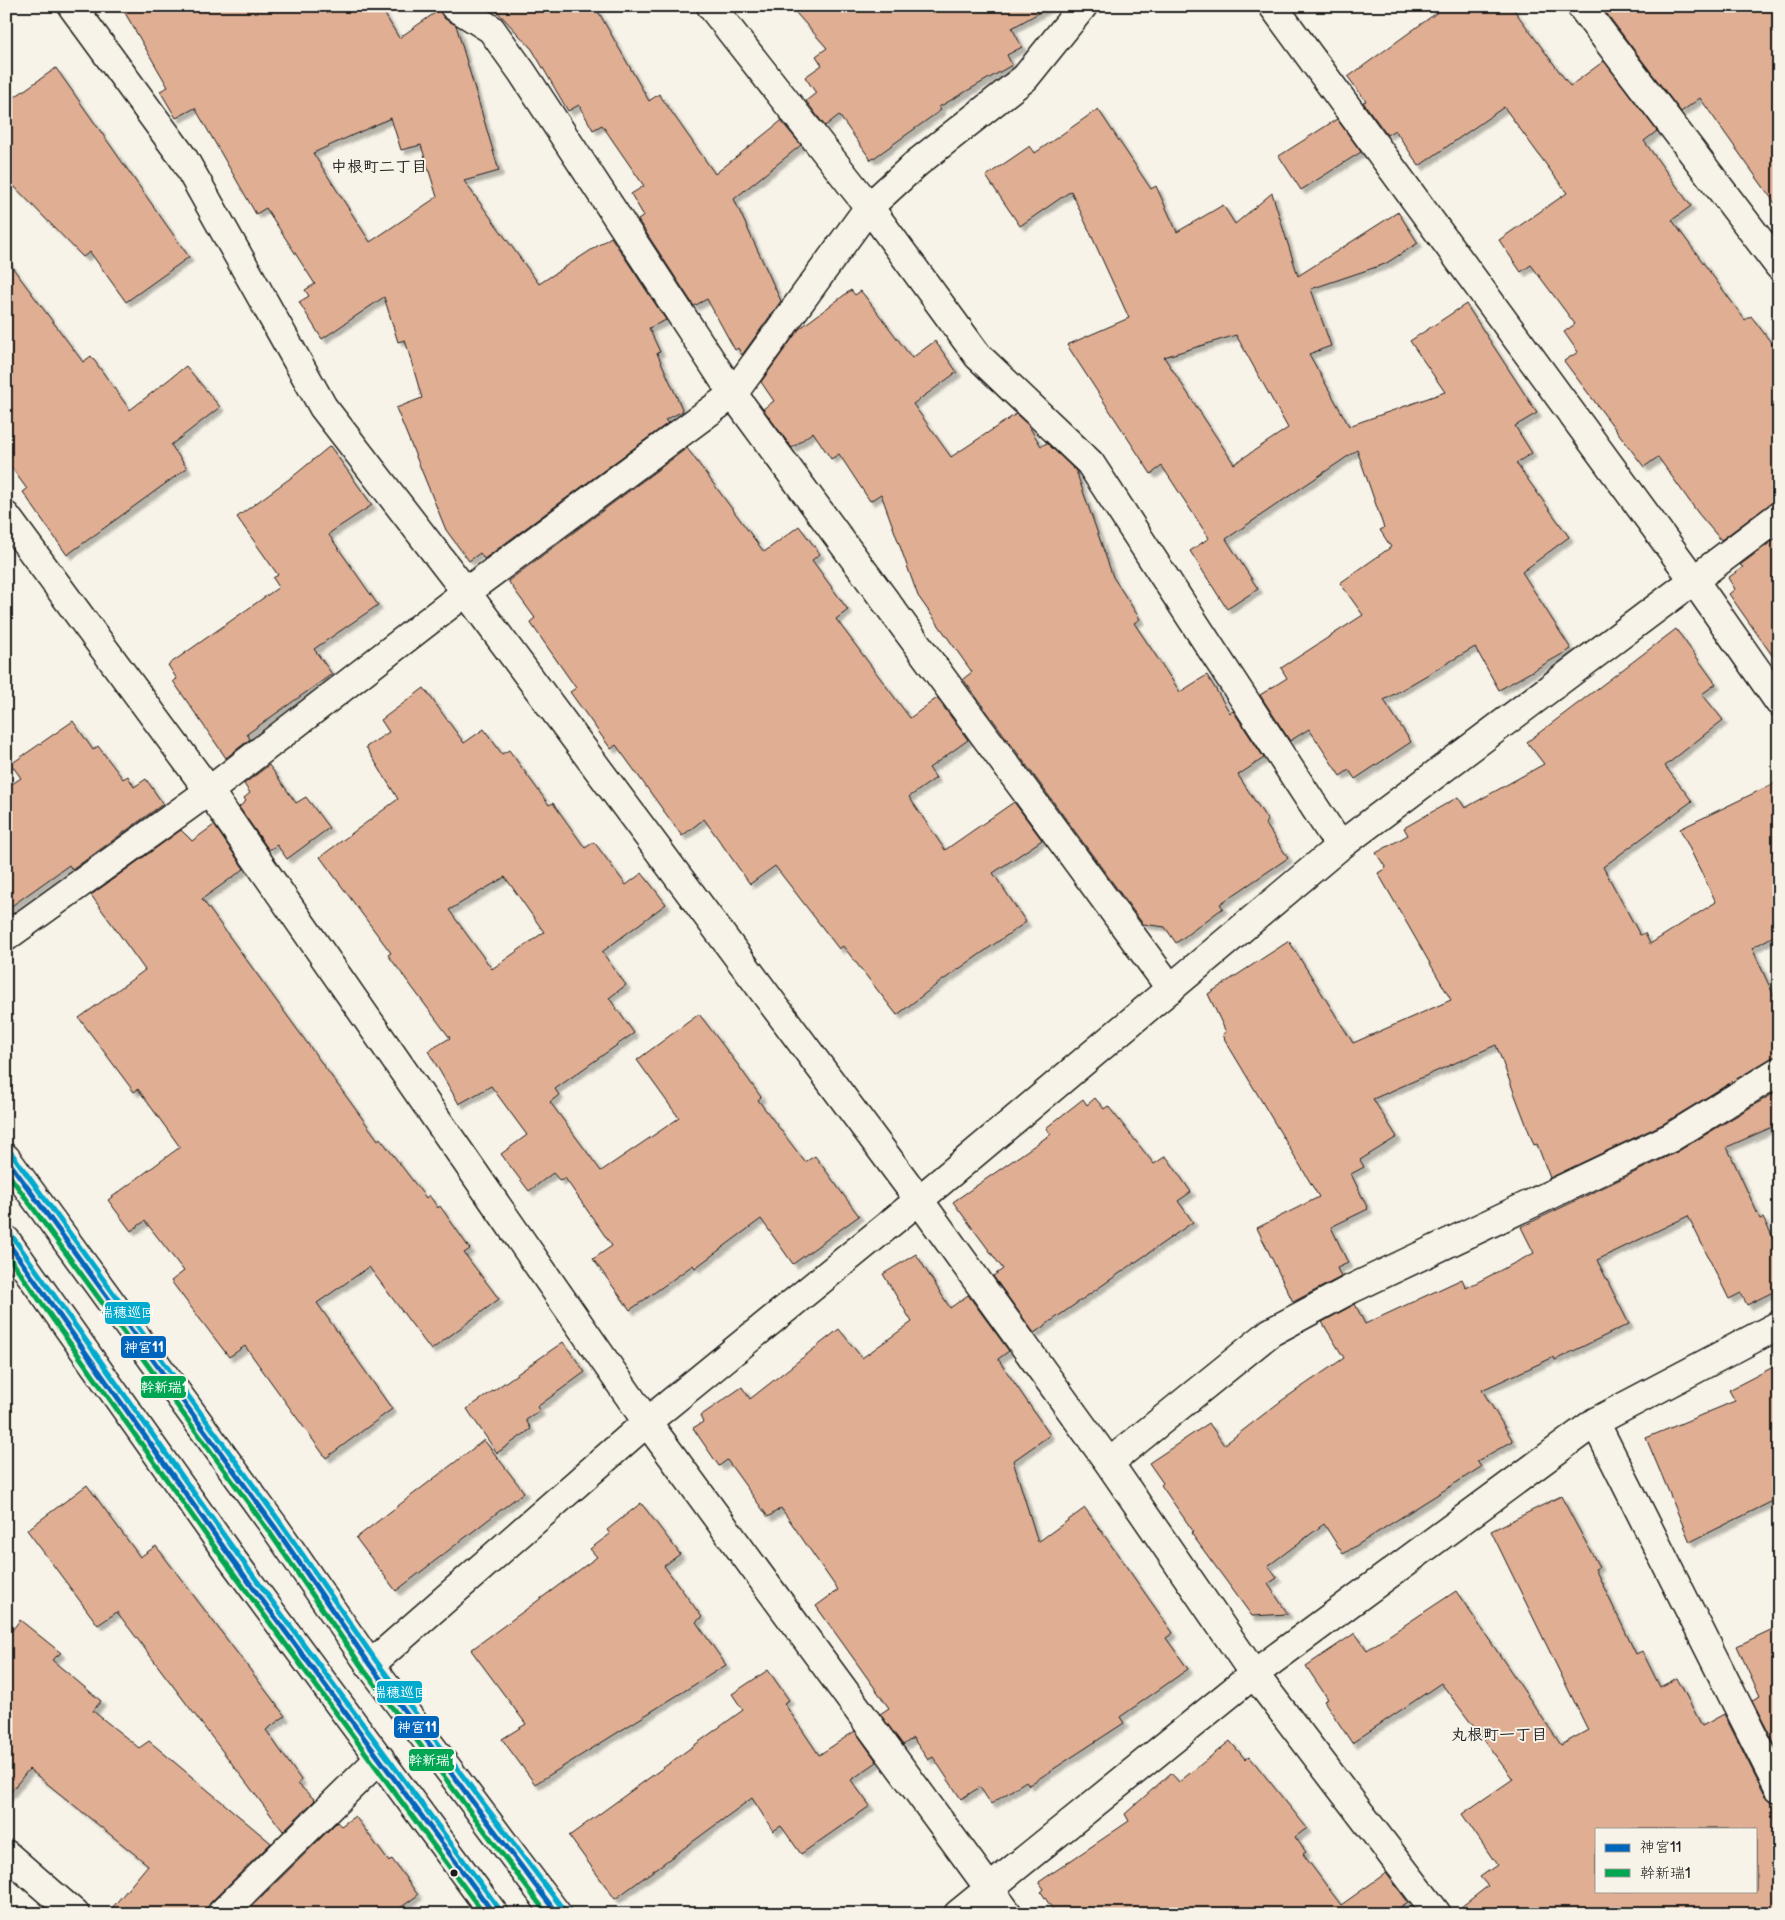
<svg xmlns="http://www.w3.org/2000/svg" width="1785" height="1920" font-family="'Balsamiq Sans','Klee One',sans-serif">
	<defs>
		<filter id="shadow"><feDropShadow dx="4.5" dy="4.5" stdDeviation="1" flood-color="#0004"/></filter>
	</defs>
	<rect width="100%" height="100%" fill="#f7f3e8"/>
	<filter id="ink" filterUnits="userSpaceOnUse"><feTurbulence type="fractalNoise" baseFrequency=".02" numOctaves="2"/><feDisplacementMap in="SourceGraphic" scale="10" xChannelSelector="R" yChannelSelector="G"/><feConvolveMatrix kernelMatrix="1 2 1 2 8 2 1 2 1" color-interpolation-filters="sRGB"/></filter>
	<g filter="url(#ink)">
		<!-- building -->
		<path fill="#e0ae93" stroke="#1c1c1c" fill-rule="evenodd" filter="url(#shadow)" d="M121 6H380L399 38 439 10 445 19 456 25 499 171 464 181 539 284 611 237 666 320 649 328 660 352 657 353 683 411 665 420 668 423 484 559 480 553 469 561 446 530 396 408 422 398 405 340 398 342 384 297 322 339 299 302 309 296 305 290 315 284 266 208 256 214 195 108 176 118 160 91 168 87ZM391 118 401 150 421 145 437 197 370 242 313 153Z
			M492 6H595L649 101 659 94 715 174 781 121 801 145 734 199 781 301 742 355 738 348 735 350 707 299 694 306 638 220 644 216 631 194 644 186 602 125 593 130 579 105 568 111 532 49Z
			M790 6H1051L1012 28 1022 47 1007 55 1012 65 939 107 941 110 871 160 839 115 825 126 806 101 816 93 805 77 822 65 816 56 827 48Z
			M1446 6H1511L1570 86 1604 61 1657 131 1644 141 1691 206 1672 220 1745 320 1751 316 1779 353V501L1770 504 1721 540 1698 513 1658 457 1644 467 1564 361 1578 352 1564 332 1575 324 1531 265 1521 272 1499 240 1567 193 1504 107 1419 166 1395 130 1387 135 1363 102 1366 101 1348 77Z
			M1601 6H1779V209L1700 98 1681 112Z
			M56 68 189 257 126 302 90 252 83 257 6 178V103Z
			M1098 109 1151 189 1156 186 1177 232 1223 205 1235 224 1272 193 1298 276 1398 212 1418 243 1385 264 1311 289 1331 346 1309 354 1349 426 1445 392 1410 341 1466 304 1537 413 1515 426 1532 453 1516 463 1569 537 1522 572 1571 649 1499 690 1475 647 1384 700 1411 742 1355 779 1349 770 1340 776 1309 729 1290 741 1260 695 1287 678 1281 668 1363 615 1340 583 1391 547 1380 530 1384 528 1357 450 1226 539 1258 589 1227 609 1190 551 1209 538 1162 466 1151 474 1067 345 1129 318 1071 191 1020 226 986 176 1030 146 1035 153ZM1236 335 1288 428 1234 464 1164 357Z
			M1337 119 1361 152 1301 190 1279 156Z
			M6 259 83 362 91 356 130 410 186 366 220 407 171 445 187 468 67 555 23 492 27 489 6 460Z
			M851 290 855 295 861 291 912 358 935 341 957 372 913 404 951 457 1016 414 1028 425 1041 446 1047 443 1076 471 1113 577 1140 619 1134 623 1180 692 1207 675 1230 713 1233 711 1264 758 1238 775 1268 821 1265 823 1288 858 1220 904 1223 908 1176 943 1165 927 1143 924 963 679 972 672 918 596 881 494 870 501 839 454 831 459 813 432 792 448 763 409 774 401 761 382 799 329Z
			M330 446 372 505 331 532 329 535 378 605 314 649 332 674 247 734 250 739 226 758 173 681 177 679 168 665 279 587 273 578 278 575 237 517 296 474Z
			M687 448 764 552 799 526 820 554 812 560 848 610 836 619 910 718 937 698 968 740 929 768 936 778 909 797 945 850 1014 802 1042 840 993 873 1026 922 936 985 897 1015 843 946 839 949 775 866 750 884 704 819 682 836 616 745 611 749 570 692 576 688 530 622 535 618 508 581Z
			M1779 536V665L1729 594 1735 589 1728 578 1743 567 1740 565Z
			M1676 629 1716 684 1702 694 1723 720 1665 766 1692 801 1603 867 1640 935 1645 933 1650 944 1716 902 1680 829 1779 781V933L1752 948 1779 1007V1055L1771 1058 1663 1124 1550 1178 1537 1144 1534 1145 1496 1045 1373 1099 1397 1137 1360 1160 1364 1167 1351 1174 1368 1209 1331 1227 1348 1263 1337 1268 1341 1277 1293 1302 1257 1228 1319 1197 1225 1040 1223 1034 1226 1032 1208 994 1289 941 1353 1043 1451 1000 1378 873 1386 868 1376 853 1408 835 1404 828 1458 797 1465 808 1544 764 1527 742Z
			M424 688 464 743 484 729 502 754 509 750 549 805 553 803 585 848 594 842 626 885 642 873 666 904 602 952 626 985 609 998 634 1033 555 1089 559 1095 550 1102 601 1171 679 1118 637 1060 699 1014 738 1065 761 1097 758 1100 805 1162 815 1156 859 1216 793 1264 761 1219 695 1268 693 1265 630 1310 593 1259 612 1246 565 1178 560 1181 553 1173 529 1191 501 1154 527 1135 491 1086 459 1104 428 1051 450 1038 388 955 391 953 320 857 398 799 366 747 389 732 381 720ZM505 877 544 932 492 969 449 910Z
			M73 721 93 750 98 746 123 779 128 776 134 787 146 779 163 804 72 870 69 865 6 910V788L21 778 11 764Z
			M269 765 296 803 306 797 329 828 287 859 277 845 269 850 239 807 246 801 244 798 250 793 244 784Z
			M214 825 244 869 202 899 378 1140 380 1138 426 1198 429 1195 438 1208 440 1206 470 1249 464 1253 499 1299 431 1350 369 1267 317 1303 392 1409 326 1458 245 1346 229 1357 171 1281 184 1271 145 1221 131 1231 108 1200 180 1147 138 1089 134 1092 79 1018 145 970 91 895 181 830 192 841Z
			M1779 1090V1124L1727 1147 1760 1219 1763 1218 1779 1249V1289L1747 1305 1741 1293 1729 1299 1688 1216 1597 1260 1629 1324 1555 1360 1554 1357 1482 1390 1513 1441 1477 1461 1481 1467 1343 1554 1324 1524 1268 1566 1277 1578 1268 1584 1288 1614 1252 1616 1191 1533 1193 1531 1161 1485 1163 1483 1149 1463 1209 1423 1224 1445 1281 1401 1344 1358 1322 1322 1355 1304 1365 1324 1462 1279 1466 1288 1534 1253 1521 1227 1677 1152Z
			M1095 1098 1104 1109 1108 1106 1154 1164 1166 1156 1191 1192 1178 1201 1193 1222 1034 1333 993 1276 1003 1269 953 1202 1051 1134 1046 1128 1083 1099 1087 1105Z
			M916 1254 950 1308 968 1295 1009 1351 998 1359 1050 1435 1013 1461 1038 1542 1085 1508 1173 1633 1166 1638 1188 1669 1120 1717 1124 1723 1029 1785 1026 1781 991 1804 980 1787 961 1799 933 1757 928 1760 913 1738 903 1745 880 1714 889 1708 816 1606 838 1590 781 1508 768 1517 727 1460 719 1466 693 1428 703 1422 700 1416 742 1387 750 1399 839 1329 862 1358 912 1322 883 1274Z
			M563 1342 585 1372 537 1407 540 1411 526 1420 531 1429 497 1453 467 1409Z
			M1779 1364V1498L1690 1542 1646 1438 1735 1401 1729 1390Z
			M484 1440 524 1492 396 1591 356 1538Z
			M87 1485 140 1557 156 1546 285 1716 266 1730 301 1780 298 1784 315 1800 283 1831 117 1612 98 1625 27 1530Z
			M1561 1496 1599 1567 1595 1569 1636 1654 1642 1651 1660 1687 1677 1678 1702 1726 1724 1714 1765 1795 1771 1801 1779 1804V1914H1452L1488 1886 1480 1877 1497 1865 1462 1814 1513 1779 1441 1683 1352 1743 1324 1701 1328 1699 1306 1666 1355 1633 1367 1650 1456 1591 1561 1745 1588 1730 1491 1531ZM1596 1829H1756V1891H1596Z
			M641 1503 680 1554 664 1566 702 1617 696 1622 726 1665 535 1784 502 1739 526 1724 471 1650 597 1557 590 1549 610 1534 607 1530Z
			M20 1620 61 1653 52 1660 101 1701 93 1711 139 1748 149 1741 271 1843 210 1903 206 1914H107L148 1865 29 1769 6 1798V1638Z
			M1779 1626V1753L1752 1700 1760 1696 1737 1646Z
			M768 1670 789 1700 784 1703 819 1755 855 1731 877 1762 851 1780 870 1806 801 1854 781 1826 773 1831 752 1798 615 1899 569 1836 743 1710 732 1694Z
			M1230 1741 1245 1759 1249 1756 1307 1828 1295 1837 1306 1852 1303 1854 1341 1905 1386 1873 1408 1902 1390 1914H1056L1041 1892 1044 1889 1039 1882 1129 1821 1125 1814 1171 1773 1179 1782Z
			M355 1816 389 1862 392 1859 418 1895 392 1914H244L337 1822 341 1826Z"/>
		<g fill="none" stroke-linecap="round" stroke-linejoin="round">
			<!-- street casing -->
			<g stroke="#1c1c1c" stroke-width="31">
				<path id="street" d="M72 6 184 159 323 407 466 592 919 1200 1109 1463 1254 1674 1437 1914
					M454 6 491 29 522 72 733 394 1171 989
					M711 6 869 207 978 356 1090 463 1340 846
					M1273 6 1693 579 1779 702
					M1581 6 1779 266
					M6 516 209 791 647 1422 1008 1914
					M6 937 209 791 466 592 733 394 869 207 917 163 1025 78 1083 6
					M1595 1422 1779 1788
					M1109 1463 1271 1332 1351 1289 1670 1138 1779 1071
					M370 1665 647 1422 919 1200 1340 846 1779 516
					M6 1854 75 1914
					M221 1914 380 1758
					M958 1914 1254 1674 1595 1422 1779 1325"/>
			</g>
			<!-- secondary casing -->
			<g stroke="#1c1c1c" stroke-width="31">
				<path id="secondary" d="M6 1158 274 1526 370 1665 557 1914
					M6 1240 229 1555 494 1914"/>
			</g>
			<!-- street -->
			<use href="#street" stroke="#f7f3e8" stroke-width="28"/>
			<!-- secondary -->
			<use href="#secondary" stroke="#f7f3e8" stroke-width="28"/>
			<!-- bus-1 casing -->
			<g stroke="#f7f3e8" stroke-width="9">
				<path id="bus-1" d="M6 1158 274 1526 370 1665 557 1914
					M6 1240 229 1555 494 1914"/>
			</g>
			<!-- bus-2 casing -->
			<g stroke="#f7f3e8" stroke-width="9">
				<path id="bus-2" d="M6 1171 268 1530 364 1670 547 1914
					M6 1253 223 1559 484 1914"/>
			</g>
			<!-- bus-3 casing -->
			<g stroke="#f7f3e8" stroke-width="9">
				<path id="bus-3" d="M12 1154 280 1522 376 1661 563 1909
					M12 1236 235 1551 500 1910"/>
			</g>
			<!-- bus-1 -->
			<use href="#bus-1" stroke="#0065bd" stroke-width="5"/>
			<!-- bus-2 -->
			<use href="#bus-2" stroke="#00a651" stroke-width="5"/>
			<!-- bus-3 -->
			<use href="#bus-3" stroke="#00a9ce" stroke-width="5"/>
		</g>
	</g>
	<!-- markers -->
	<circle fill="#1c1c1c" stroke="#f7f3e8" stroke-width="2" cx="454" cy="1873" r="4.5"/>
	<g text-anchor="middle" dominant-baseline="central" stroke-width="4" stroke-linejoin="round" paint-order="stroke">
		<!-- neighbourhood labels -->
		<g font-size="16" font-weight="bold" fill="#1c1c1c" stroke="#f7f3e8">
			<text x="379" y="167">中根町二丁目</text>
			<text x="1499" y="1735">丸根町一丁目</text>
		</g>
	</g>
	<g stroke="#f7f3e8" stroke-width="2">
		<rect x="104" y="1301" width="47" height="24" rx="5" fill="#00a9ce"/>
		<rect x="120" y="1335" width="47" height="24" rx="5" fill="#0065bd"/>
		<rect x="140" y="1375" width="47" height="24" rx="5" fill="#00a651"/>
		<rect x="376" y="1680" width="47" height="24" rx="5" fill="#00a9ce"/>
		<rect x="393" y="1715" width="47" height="24" rx="5" fill="#0065bd"/>
		<rect x="408" y="1748" width="47" height="24" rx="5" fill="#00a651"/>
	</g>
	<g font-size="14" text-anchor="middle" font-weight="bold" fill="#fff">
		<text x="127" y="1317">瑞穂巡回</text>
		<text x="144" y="1352">神宮11</text>
		<text x="164" y="1392">幹新瑞1</text>
		<text x="400" y="1697">瑞穂巡回</text>
		<text x="417" y="1732">神宮11</text>
		<text x="432" y="1765">幹新瑞1</text>
	</g>
	<!-- margin -->
	<rect width="1785" height="1920" fill="none" stroke="#f7f3e8" stroke-width="25"/>
	<rect x="12" y="12" width="1760" height="1895" fill="none" stroke="#1c1c1c" stroke-width="2" filter="url(#ink)"/>
	<!-- legend -->
	<rect x="1595" y="1828" width="162" height="65" fill="#f7f3e8" stroke="#9f9d96"/>
	<rect x="1605" y="1844" width="25" height="8" fill="#0065bd" stroke="#9f9d96"/>
	<text x="1640" y="1852" font-size="15" fill="#1c1c1c">神宮11</text>
	<rect x="1605" y="1869" width="25" height="8" fill="#00a651" stroke="#9f9d96"/>
	<text x="1640" y="1878" font-size="15" fill="#1c1c1c">幹新瑞1</text>
</svg>
